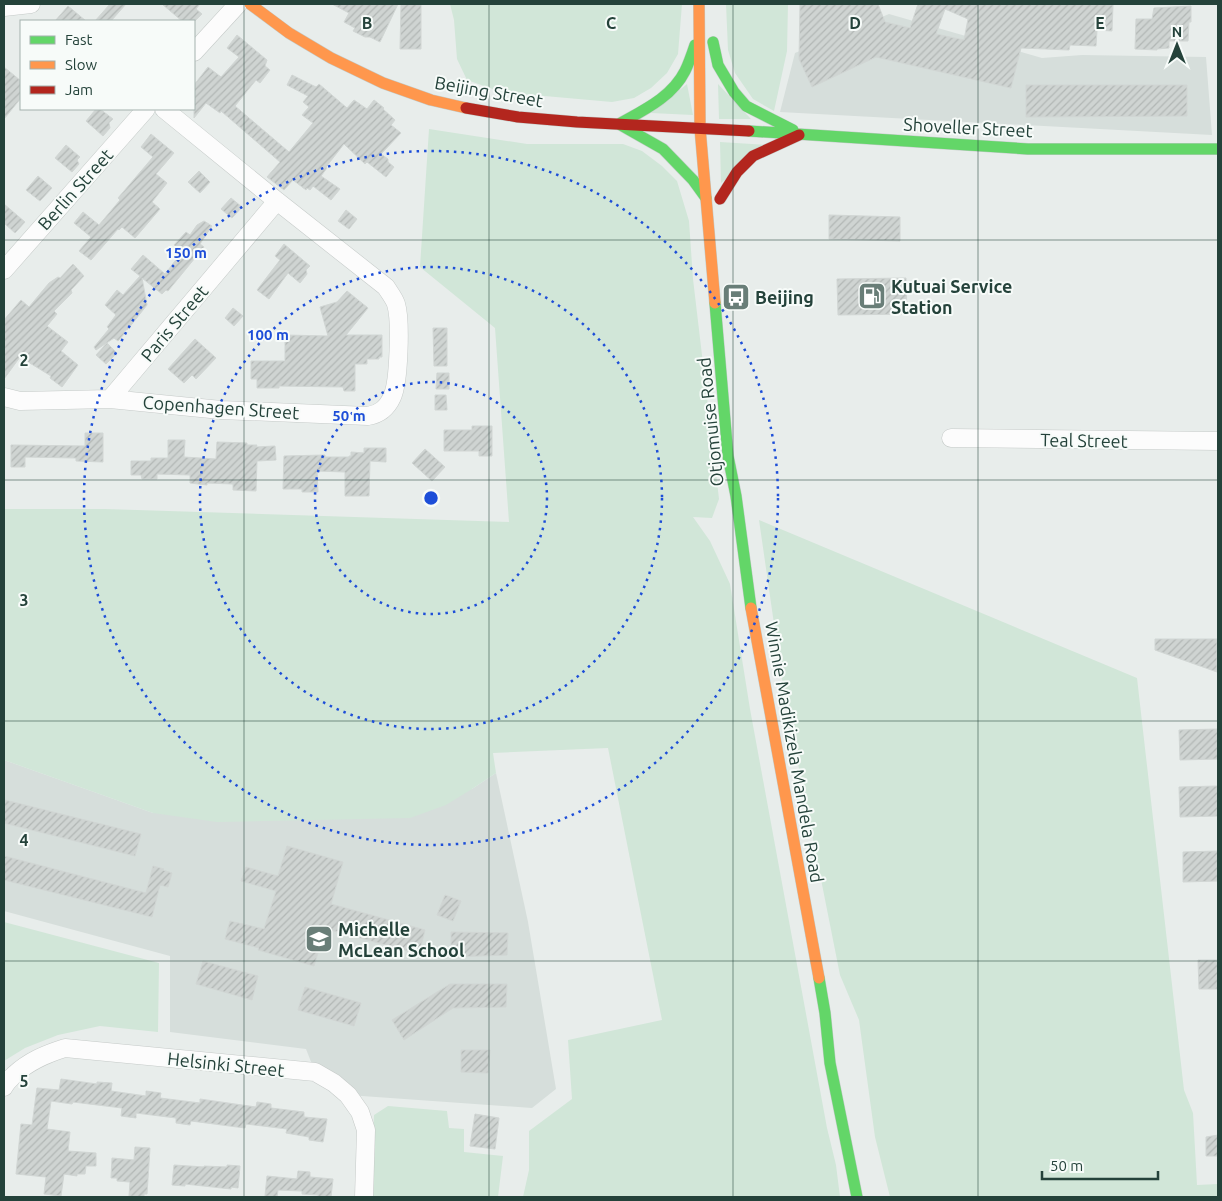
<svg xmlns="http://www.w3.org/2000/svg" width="1222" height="1201" font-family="Ubuntu,sans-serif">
	<defs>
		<pattern id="building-hatch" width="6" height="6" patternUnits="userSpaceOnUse" patternTransform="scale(1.25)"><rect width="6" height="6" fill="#cfd4d2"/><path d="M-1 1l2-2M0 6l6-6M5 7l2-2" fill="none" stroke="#b2b7b5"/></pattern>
	</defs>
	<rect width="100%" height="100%" fill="#e8edeb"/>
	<!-- built -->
	<path fill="#d6dedb" d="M889 14 1042 58 1082 55 1206 57 1212 135 780 112 795 53Z
		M4 760 153 813 472 789 496 773 528 922 556 1089 532 1108 348 1095 315 1072 306 1049 170 1032V956L4 911Z"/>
	<!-- grass -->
	<path fill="#d1e6d8" d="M450 4H682L678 54 667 73 651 88 634 98 612 102 501 92 467 80 457 59 454 20Z
		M726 4H788L787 51 774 111 753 99 735 73 728 50Z
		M687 84 693 115 651 113Z
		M718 84 751 119H719Z
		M429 129 527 144H623L642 151 662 166 677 181 689 221 693 279 719 499 712 518 693 517 710 541 730 584 750 709 827 1128 836 1165 840 1197H523L529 1170V1131L572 1099 568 1040 662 1020 608 748 493 753 496 773 472 789 446 805 410 818 217 822 153 813 4 760V509H105L509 522 495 328 420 267Z
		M720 142 767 145 721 183Z
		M759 520 1137 678 1184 1090 1193 1113 1197 1185 1218 1184V1197H890L875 1137 859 1020 840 975 784 693Z
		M4 922 159 963 158 1032 100 1026 58 1035 25 1048 4 1061Z
		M388 1106 447 1111 449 1128 464 1129V1152L503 1156 498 1197H371L374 1115Z"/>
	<!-- building -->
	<path fill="url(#building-hatch)" stroke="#d1d6d4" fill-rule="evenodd" d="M110 4H126L111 21H95Z
		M162 4H200L196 9 202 14 195 21H182Z
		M332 4H398L380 42 370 37H365L353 31 355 28 344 22 349 13Z
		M401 4H421V49H400Z
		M800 4H878L885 22 910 28 918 4H1087L1113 5 1112 31 1097 30 1096 46 1070 45 1069 50 1021 48 1011 88 876 57 812 87 799 59ZM945 9 968 19 964 40 936 34Z
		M68 6 86 21H55Z
		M1191 6V22H1189L1188 41H1169V48L1157 49V50L1135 49 1136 19H1152L1154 8Z
		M237 35 267 60 265 66 270 70 260 83 256 80 235 106 289 152 313 123 302 115 309 107 303 102 308 96 287 85 292 75 316 87 319 84 347 108 354 100 367 109 374 100 384 108 383 109 395 120 391 125 401 133 381 154 388 159V162L394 167 386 177 367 162 365 164 344 144 326 167 327 168 321 176 340 189 331 200 313 186 310 190 307 188 306 190 293 180 284 190 267 177 280 162 221 111 220 113 206 103 194 118V85L208 67 221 77 239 57 227 48Z
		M4 67 21 81V98L4 119Z
		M1026 85H1187V116L1026 117Z
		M96 109H100L113 119 109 123 110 128 103 136 86 121Z
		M151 134 174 153 156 174 167 183 152 202 160 209 135 238 122 227 119 230 118 229 91 260 79 251 91 237 74 223 83 212 99 225 120 200 118 198 153 157 141 147Z
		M66 145 80 157 77 160 79 164 72 172 55 158Z
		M199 171 210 182 200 193 188 182Z
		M38 176 52 188 40 201 26 190Z
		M231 198 242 207 232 218 221 209Z
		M4 204 25 222 15 233 4 223Z
		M346 210 357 219 349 229 338 221Z
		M829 215 900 217V241L829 239Z
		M204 221 212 226 200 244 204 247 168 291 166 290 162 294 142 278 147 305 128 329 124 331 125 333 118 341 114 338 96 350 94 347 109 329 107 327 116 315 105 305 117 290 123 295 140 276 131 269 143 255 165 274 182 252 174 245 186 232 190 235 197 225Z
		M284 244 310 266 306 270 307 274 300 283 288 273 269 299 257 290 280 260 275 256Z
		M73 264 84 276 71 290 72 293 54 311 57 314 47 326 68 342 61 351 78 365 62 387 50 378 51 376 20 357 4 379V320L21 300 29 307 49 283 58 277 60 278Z
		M906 278 907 314 838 315 837 279Z
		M347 291 368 308 346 335H382V357H379V359H367V364H355V391H344L343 387 279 386V388H257V379H251V361H285V335L328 336 320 307 337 302Z
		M233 308 243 316 234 326 225 318Z
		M433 328H447V366H434Z
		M195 339 216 358 196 379 192 375 184 383 168 369Z
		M107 343 117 353 106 364 96 355Z
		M437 373H449V389H436Z
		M435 395H446L447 410H435Z
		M472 426H492V456H479V451H444V430H472Z
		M85 433H103V462L76 461V458L25 457V467H11V445L85 446Z
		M168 440H185L184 457 216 459 217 442 247 443V445H257L256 447 275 446 276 460 257 461 256 491 233 490V484L207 483V485L190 483V475L157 474V479H142L141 475H131V461H151V458H168Z
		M364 448H386V462L370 461 369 496H345V472L317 471 318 492H302V489H283L284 456 325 455V457H349V456H351V452L364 453Z
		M425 449 445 467 432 481 412 463Z
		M1155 639H1217V672L1155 650Z
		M1218 729V759L1180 760 1179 730Z
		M1218 786V816L1180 817 1179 787Z
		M5 800 141 834 135 856 4 823V806Z
		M287 846 343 862 331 904 425 930 419 954 327 929 322 939 314 966 258 950 259 948 225 939 230 921 264 929 276 891 241 881 246 867 278 876Z
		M1218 851V881L1183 882V852Z
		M4 856 146 893 153 866 164 869 163 870 172 873 168 887 160 885 152 917 4 880Z
		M445 895 461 901 453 921 437 915Z
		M451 932 508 933 507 955 451 957Z
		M1198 960H1218V989H1199Z
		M203 961 258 976 252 1000 196 984Z
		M450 984H507L506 1007 453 1008 404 1040 392 1020Z
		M305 987 361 1003 354 1026 298 1010Z
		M461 1050H490L488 1073 461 1072Z
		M61 1079 97 1084V1082L112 1083 111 1091 146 1096V1091L161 1093 160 1098 200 1103V1099L256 1107 257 1102 271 1104V1108L304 1112V1117L327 1119 323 1142 309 1140V1137L286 1133 287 1129 246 1124 245 1128 191 1121 190 1125 176 1123V1118L136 1113V1118L121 1116 122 1108 73 1102 72 1104 51 1101 47 1129 70 1132 68 1151 96 1153V1166H86L85 1174H77V1176L64 1174 61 1196 44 1194 46 1177 16 1174 21 1124 32 1125 37 1088 59 1090Z
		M475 1114 499 1118 495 1149 470 1146Z
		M1218 1135V1156H1206V1137Z
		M135 1147 150 1148 147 1194H144V1197L129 1196 130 1182 117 1181V1178H111L112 1158 134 1160Z
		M174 1165 204 1167V1166L227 1167V1165L240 1166 238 1188 231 1187V1189L185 1184V1186L172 1185Z
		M298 1171 310 1172V1177L333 1179 331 1197H318V1195L302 1194V1191L278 1190 277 1197 265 1196 267 1176 297 1179Z"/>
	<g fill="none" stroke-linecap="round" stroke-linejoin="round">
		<!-- street casing -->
		<g stroke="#c5cac8" stroke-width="19">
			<path id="street" d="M4 7 31 4
				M194 52 238 4
				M4 270 146 109
				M4 397 20 401 110 399 221 410 368 416C380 414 387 408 392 397 399 383 401 320 396 304 394 298 389 292 386 287L277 201 164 109
				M110 399 277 201
				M951 438 1218 441
				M4 1087C6 1082 10 1079 14 1075 29 1061 46 1054 65 1048L315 1072 334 1083 348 1095 360 1112 366 1130 364 1197"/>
		</g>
		<!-- fast casing -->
		<g stroke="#c3cbc8" stroke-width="12">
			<path id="fast" d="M713 42 718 65 734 92 746 106 793 130
				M695 45C692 54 689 63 685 71 672 97 644 110 619 124L663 149 693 180 706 198
				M749 131 1028 149H1218
				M715 303 728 456 736 496 751 608
				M819 978 825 1013 830 1063 857 1197"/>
		</g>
		<!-- slow casing -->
		<g stroke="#c3cbc8" stroke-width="12">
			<path id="slow" d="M250 4 289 33 331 58 383 83 431 100 466 108
				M699 4 700 128 715 303
				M751 608 819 978"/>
		</g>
		<!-- jam casing -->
		<g stroke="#c3cbc8" stroke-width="12">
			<path id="jam" d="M466 108 518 117 577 122 749 131
				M720 199 737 172 753 156 799 135"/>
		</g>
		<!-- street -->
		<use href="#street" stroke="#fcfcfc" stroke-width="18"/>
		<!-- fast -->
		<use href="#fast" stroke="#63d668" stroke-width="11"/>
		<!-- slow -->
		<use href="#slow" stroke="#ff974d" stroke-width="11"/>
		<!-- jam -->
		<use href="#jam" stroke="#b3261e" stroke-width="11"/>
	</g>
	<!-- grid -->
	<path fill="none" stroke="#24423a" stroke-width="1" stroke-opacity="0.55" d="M244 4V1197M489 4V1197M733 4V1197M978 4V1197M4 240H1218M4 480H1218M4 721H1218M4 961H1218"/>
	<!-- distance rings -->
	<g fill="none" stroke="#1d4ed8" stroke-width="2.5" stroke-dasharray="2.5 5">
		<circle cx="431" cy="498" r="116"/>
		<circle cx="431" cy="498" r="231"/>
		<circle cx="431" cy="498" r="347"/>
	</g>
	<!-- icons -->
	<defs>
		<g id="fuel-square" transform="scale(1.4375)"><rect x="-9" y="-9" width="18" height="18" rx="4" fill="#697e78" stroke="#f7fbf9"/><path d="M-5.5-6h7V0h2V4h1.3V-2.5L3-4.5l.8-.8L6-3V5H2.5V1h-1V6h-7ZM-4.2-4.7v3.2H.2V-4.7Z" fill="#fff"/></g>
		<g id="bus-square" transform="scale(1.4375)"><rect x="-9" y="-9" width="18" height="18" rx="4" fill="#697e78" stroke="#f7fbf9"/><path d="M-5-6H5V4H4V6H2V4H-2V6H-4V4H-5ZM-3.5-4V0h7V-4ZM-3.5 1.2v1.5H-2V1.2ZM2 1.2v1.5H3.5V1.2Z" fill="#fff"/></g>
		<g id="school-square" transform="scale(1.4375)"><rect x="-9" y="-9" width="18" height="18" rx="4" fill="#697e78" stroke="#f7fbf9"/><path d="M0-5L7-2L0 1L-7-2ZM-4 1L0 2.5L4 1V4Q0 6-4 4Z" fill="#fff"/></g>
	</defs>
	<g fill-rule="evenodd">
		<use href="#fuel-square" x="872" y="296"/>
		<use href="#bus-square" x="736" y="297"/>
		<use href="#school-square" x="319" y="939"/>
	</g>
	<g text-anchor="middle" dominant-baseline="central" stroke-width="4" stroke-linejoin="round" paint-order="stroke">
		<!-- street labels -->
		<g font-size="18" fill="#24423a" stroke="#f7fbf9">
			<text transform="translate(489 91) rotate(10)">Beijing Street</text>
			<text transform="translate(968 127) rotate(3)">Shoveller Street</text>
			<text transform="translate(75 189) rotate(-48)">Berlin Street</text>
			<text transform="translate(174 323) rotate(-50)">Paris Street</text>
			<text transform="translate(221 407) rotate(4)">Copenhagen Street</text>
			<text transform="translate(710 422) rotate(-96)">Otjomuise Road</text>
			<text transform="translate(1084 440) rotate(1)">Teal Street</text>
			<text transform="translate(795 752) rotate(80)">Winnie Madikizela Mandela Road</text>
			<text transform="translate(226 1064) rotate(6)">Helsinki Street</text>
		</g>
		<!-- poi labels -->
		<g font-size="18" font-weight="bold" fill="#24423a" stroke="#f7fbf9" text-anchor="start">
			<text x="891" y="286">Kutuai Service<tspan x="891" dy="21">Station</tspan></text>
			<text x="755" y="297">Beijing</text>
			<text x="338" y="929">Michelle<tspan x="338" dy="21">McLean School</tspan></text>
		</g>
	</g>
	<g font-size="16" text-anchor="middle" font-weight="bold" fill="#24423a" stroke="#f7fbf9" stroke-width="4" stroke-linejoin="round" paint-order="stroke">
		<text x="367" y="29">B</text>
		<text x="611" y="29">C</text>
		<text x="855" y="29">D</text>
		<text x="1100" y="29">E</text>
		<text x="24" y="366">2</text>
		<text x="24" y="606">3</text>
		<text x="24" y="846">4</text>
		<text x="24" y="1087">5</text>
	</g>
	<circle cx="431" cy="498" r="8" fill="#1d4ed8" stroke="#f7fbf9" stroke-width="2.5"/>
	<g font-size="15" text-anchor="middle" font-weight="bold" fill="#1d4ed8" stroke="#f7fbf9" stroke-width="4" stroke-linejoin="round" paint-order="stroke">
		<text x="186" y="258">150 m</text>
		<text x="268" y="340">100 m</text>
		<text x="349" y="421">50 m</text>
	</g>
	<!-- border -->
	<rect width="1222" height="1201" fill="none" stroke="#24423a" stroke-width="10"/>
	<!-- legend -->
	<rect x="20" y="20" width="175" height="90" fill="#f7fbf9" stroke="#a3b1ad"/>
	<rect x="30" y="36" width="25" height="8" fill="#63d668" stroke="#a3b1ad"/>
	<text x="65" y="45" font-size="15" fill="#24423a">Fast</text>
	<rect x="30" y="61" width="25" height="8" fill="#ff974d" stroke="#a3b1ad"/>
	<text x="65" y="70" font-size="15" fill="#24423a">Slow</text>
	<rect x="30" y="86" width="25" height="8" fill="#b3261e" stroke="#a3b1ad"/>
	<text x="65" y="95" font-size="15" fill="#24423a">Jam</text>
	<!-- north arrow -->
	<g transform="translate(1177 45)" stroke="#f7fbf9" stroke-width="4" paint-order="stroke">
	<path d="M0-4L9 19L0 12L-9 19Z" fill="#24423a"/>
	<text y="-8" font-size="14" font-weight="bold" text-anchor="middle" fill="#24423a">N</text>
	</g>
	<!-- scale -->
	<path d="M1042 1171v8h116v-8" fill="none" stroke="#24423a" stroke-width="2.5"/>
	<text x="1050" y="1171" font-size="15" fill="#24423a" stroke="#f7fbf9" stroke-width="4" paint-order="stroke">50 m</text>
</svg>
